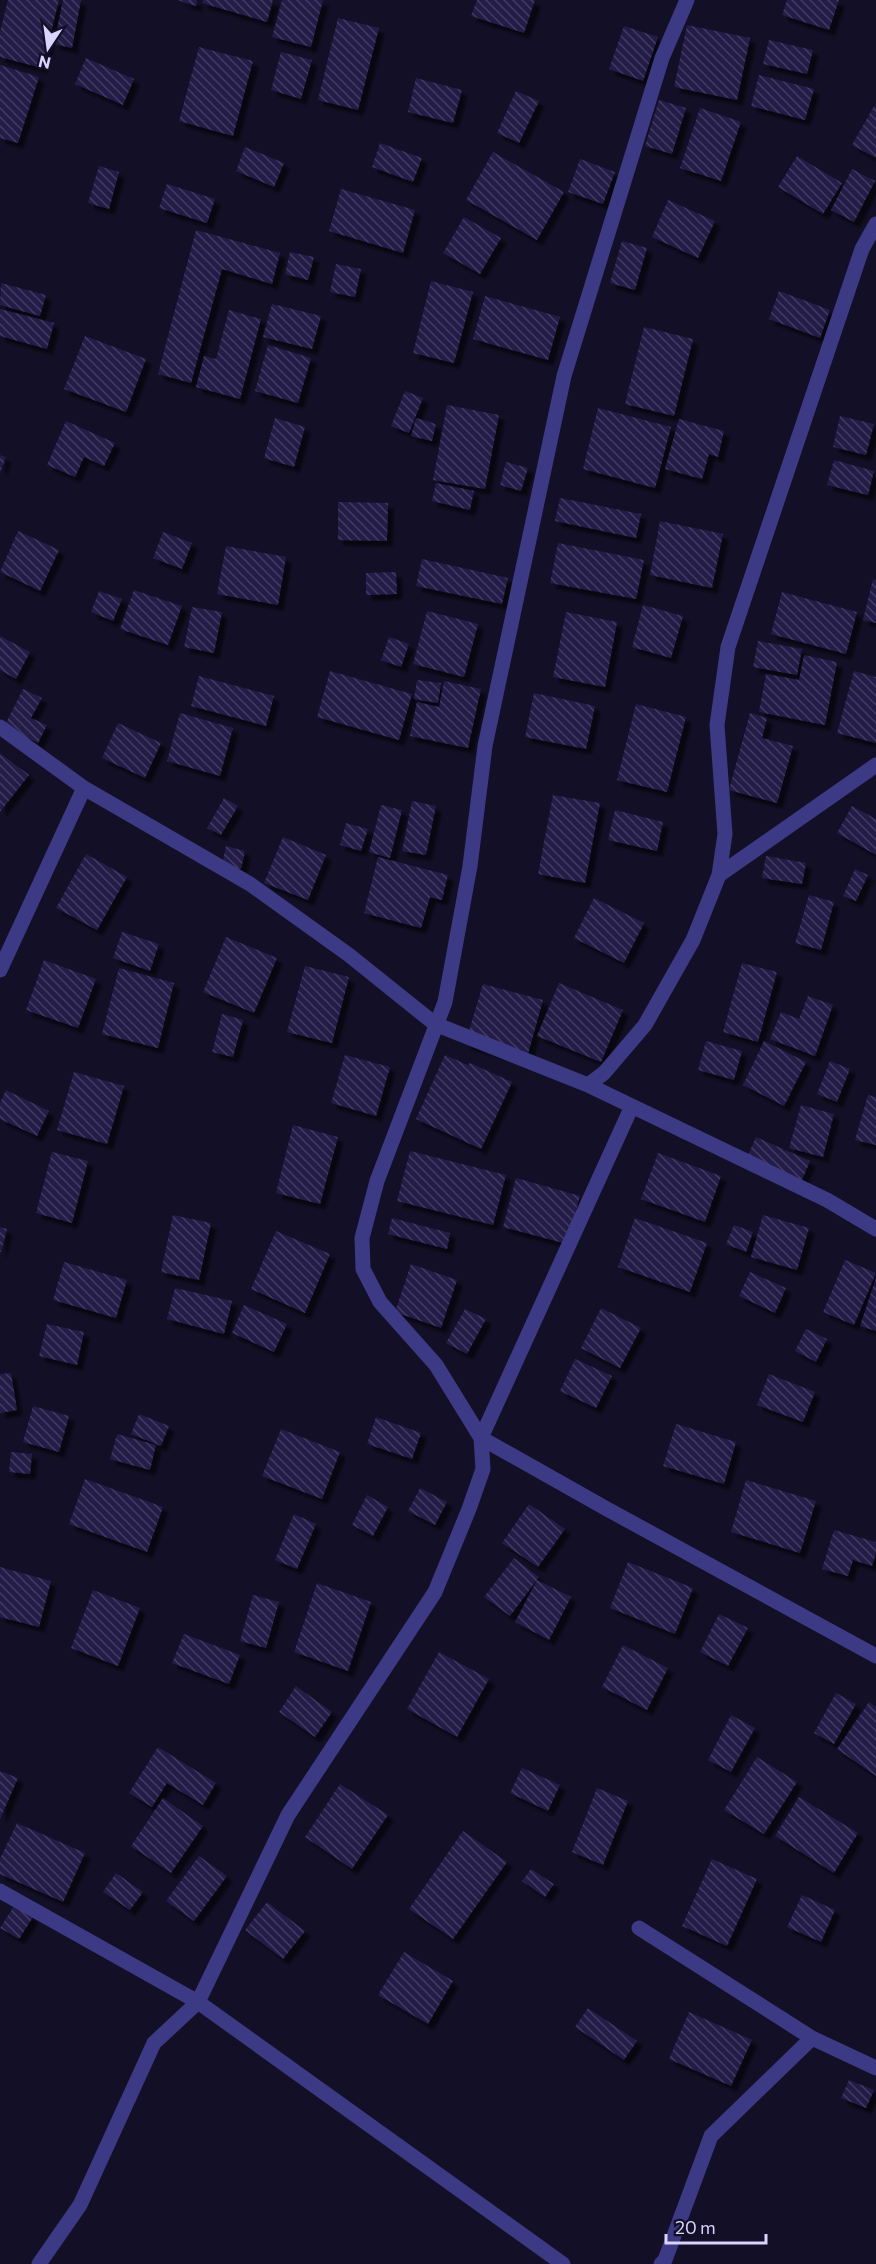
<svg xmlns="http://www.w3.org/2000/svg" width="876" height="2264" font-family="Commissioner,sans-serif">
	<defs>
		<pattern id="building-back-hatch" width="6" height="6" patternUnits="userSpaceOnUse" patternTransform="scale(1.5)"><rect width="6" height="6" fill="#241b47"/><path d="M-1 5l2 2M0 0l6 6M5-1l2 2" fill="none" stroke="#433b63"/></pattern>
		<filter id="shadow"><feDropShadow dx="5.5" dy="5.5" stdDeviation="1.5" flood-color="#0009"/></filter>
	</defs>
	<rect width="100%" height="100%" fill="#130f26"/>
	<!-- building -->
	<path fill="url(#building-back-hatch)" filter="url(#shadow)" d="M8 0H59L42 68 0 57V32Z
		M63 0H81L72 48 54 44Z
		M177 0H197L196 6Z
		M203 0H273L267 22 202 3Z
		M282 0H323L311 47 272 37Z
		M477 0H535L524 33 471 16Z
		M787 0H839L829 30 782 15Z
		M338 18 379 28 358 110 318 100Z
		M687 25 750 38 737 100 674 87Z
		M624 26 658 37 643 81 609 69Z
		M769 40 813 50 807 74 763 64Z
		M199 47 253 61 233 136 179 121Z
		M281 52 312 60 301 99 271 90Z
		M86 58 134 79 123 105 75 84Z
		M0 65 39 77 18 143 0 138Z
		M759 75 814 89 805 120 751 106Z
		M416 78 462 90 453 123 408 112Z
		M516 91 539 101 519 143 497 133Z
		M659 100 686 108 672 154 645 146Z
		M874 106 876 107V158L852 145Z
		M700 108 741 122 721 181 680 168Z
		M380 143 422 158 413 182 372 167Z
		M245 147 284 163 274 187 236 171Z
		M493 152 564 192 537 240 466 200Z
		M797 156 842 183 823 214 778 187Z
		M580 159 615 172 603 204 568 192Z
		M99 166 119 172 109 209 88 203Z
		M852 169 875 181 854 222 831 210Z
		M167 184 215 199 207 223 159 208Z
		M341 189 415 210 403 253 329 231Z
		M668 200 715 221 698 258 652 237Z
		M464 217 501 238 480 274 443 253Z
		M196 230 280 253 272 284 222 269 191 383 158 374Z
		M622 241 647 248 635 290 610 283Z
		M290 252 314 257 308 280 285 274Z
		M336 264 361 269 355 297 330 292Z
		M431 281 473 292 454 363 413 353Z
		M1 283 46 295 40 316 0 305Z
		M779 291 830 310 820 338 769 319Z
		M485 296 560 317 548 360 473 339Z
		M272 304 321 316 312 349 263 337Z
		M0 309 54 323 47 349 0 336Z
		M229 310 261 319 240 399 196 387 204 356 216 359Z
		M644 327 693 339 674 416 625 404Z
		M85 336 146 359 126 412 64 389Z
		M268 345 311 358 298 403 255 391Z
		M405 391 423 398 409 433 391 426Z
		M447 405 499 415 485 489 433 480Z
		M598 408 671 427 655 488 583 469Z
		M840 416 874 424 866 455 833 447Z
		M275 418 305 427 294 467 264 458Z
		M416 418 436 424 432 441 411 436Z
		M679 419 724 431 718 457 709 454 702 479 665 469Z
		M66 421 115 443 104 466 84 457 75 477 47 465Z
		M0 455 6 457 0 473Z
		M834 460 874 471 868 495 827 485Z
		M506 462 528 468 521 491 500 485Z
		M436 483 474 491 470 510 432 501Z
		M560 498 641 514 636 538 555 521Z
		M338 502 388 503 387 541 338 540Z
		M660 521 723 534 712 588 650 575Z
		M18 531 59 550 40 591 0 572Z
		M163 532 192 543 182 569 153 558Z
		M558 543 644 560 636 599 550 583Z
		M226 546 286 557 278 605 217 594Z
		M422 559 508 578 502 604 416 586Z
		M396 572 397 594 366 595V573Z
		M873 579 876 580V623L863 620Z
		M134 590 182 606 168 645 120 629Z
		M99 591 122 599 113 621 91 612Z
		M782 592 857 612 846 654 771 634Z
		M643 605 683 616 671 658 632 647Z
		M192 607 222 612 214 653 184 647Z
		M427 611 478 624 464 677 413 664Z
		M566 612 617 622 605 687 553 677Z
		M0 636 30 652 16 679 0 670Z
		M389 637 409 644 401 667 381 660Z
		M758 641 802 649 797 675 753 667Z
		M804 655 837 662 825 725 759 712 766 674 799 680Z
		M330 671 412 694 399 740 317 717Z
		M854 671 876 677V743L837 733Z
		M199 676 274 696 266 726 191 706Z
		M417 680 441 683 438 703 414 699Z
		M444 681 481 689 468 748 410 736 417 702 439 707Z
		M23 689 42 698 31 718 47 725 38 743 4 727Z
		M534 693 595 706 586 749 525 737Z
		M636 704 686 717 667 792 617 780Z
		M180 713 233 728 220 776 167 761Z
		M750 713 767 718 762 738 793 746 777 803 729 790Z
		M118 723 161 743 145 778 102 758Z
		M0 753 29 775 0 812Z
		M553 795 600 803 585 883 538 874Z
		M224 798 238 806 221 835 207 828Z
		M412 801 436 806 426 855 402 851Z
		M381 805 402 810 390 858 369 852Z
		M852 806 876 819V855L837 833Z
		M615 810 663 822 657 851 608 840Z
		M346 823 368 829 361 851 340 845Z
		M283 837 326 855 308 900 264 883Z
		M226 846 245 851 241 869 222 865Z
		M86 854 127 877 97 930 56 908Z
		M766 856 806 863 802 884 762 878Z
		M378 857 448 875 442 900 430 897 421 928 364 913Z
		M855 869 868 875 856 901 843 896Z
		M809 895 834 902 821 950 795 943Z
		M594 898 644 923 624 963 574 938Z
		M122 932 159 944 150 971 113 958Z
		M226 937 277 958 254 1013 203 992Z
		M44 960 96 979 78 1028 26 1010Z
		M742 963 777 972 758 1042 723 1032Z
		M305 966 349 977 332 1043 287 1032Z
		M119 968 174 983 158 1048 102 1034Z
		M559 983 623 1010 601 1062 537 1036Z
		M483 984 543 1000 526 1061 465 1044Z
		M808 996 833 1005 815 1056 770 1039 781 1012 799 1019Z
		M222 1014 243 1020 233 1057 212 1052Z
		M706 1041 742 1051 734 1080 698 1070Z
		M764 1041 806 1062 784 1106 743 1085Z
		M345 1055 390 1067 376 1116 331 1103Z
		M445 1055 468 1065 470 1063 512 1082 481 1149 416 1119Z
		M830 1061 850 1069 837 1102 817 1094Z
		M74 1072 124 1086 107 1144 57 1130Z
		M6 1090 49 1111 37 1136 0 1119V1103Z
		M868 1095 876 1097V1145L855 1140Z
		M801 1105 834 1114 823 1157 789 1148Z
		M293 1125 338 1137 320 1204 276 1193Z
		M756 1137 810 1161 802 1180 748 1155Z
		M410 1151 506 1175 493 1225 397 1201Z
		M52 1152 88 1161 72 1223 36 1213Z
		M658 1153 721 1176 705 1222 641 1199Z
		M516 1178 580 1196 567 1244 503 1227Z
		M173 1215 211 1223 199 1280 161 1272Z
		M763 1215 809 1228 797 1270 751 1257Z
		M392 1218 450 1233 447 1249 388 1234Z
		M635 1218 707 1243 690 1292 618 1267Z
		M734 1225 753 1232 746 1252 726 1244Z
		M0 1227 7 1229 1 1252H0Z
		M276 1231 330 1254 305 1313 251 1289Z
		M845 1260 876 1273 854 1325 823 1312Z
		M64 1262 127 1280 116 1318 53 1300Z
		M411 1264 457 1280 441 1328 395 1312Z
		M750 1272 786 1288 775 1313 739 1296Z
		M876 1278V1331L860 1326Z
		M175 1288 232 1301 224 1334 167 1319Z
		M244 1305 287 1324 274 1352 232 1333Z
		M601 1308 641 1328 620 1368 581 1348Z
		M465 1309 486 1319 467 1354 446 1343Z
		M47 1324 84 1332 77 1365 39 1356Z
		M806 1329 827 1339 816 1362 795 1351Z
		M575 1359 612 1376 596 1408 560 1391Z
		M11 1373 17 1410 0 1413V1374Z
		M769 1374 815 1392 803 1422 757 1405Z
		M33 1406 69 1416 59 1452 23 1442Z
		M139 1414 169 1426 161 1446 131 1434Z
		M376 1417 421 1433 412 1459 367 1444Z
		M676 1424 736 1442 724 1484 663 1466Z
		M281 1429 340 1452 322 1499 262 1476Z
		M117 1434 156 1445 150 1470 110 1459Z
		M11 1452 32 1454 30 1474 9 1472Z
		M85 1479 163 1507 147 1552 69 1524Z
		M746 1480 816 1501 800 1553 731 1532Z
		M420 1488 447 1502 435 1525 408 1511Z
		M367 1495 388 1507 373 1536 352 1525Z
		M529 1504 565 1529 538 1567 502 1543Z
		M294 1514 316 1524 297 1569 275 1560Z
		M834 1530 876 1542V1553L872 1566 853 1560 848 1576 822 1569Z
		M514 1558 539 1577 510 1616 484 1597Z
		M628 1562 693 1588 675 1634 610 1608Z
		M0 1567 51 1581 39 1627 0 1617Z
		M537 1580 571 1597 549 1640 515 1622Z
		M317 1583 371 1602 348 1671 294 1652Z
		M93 1590 140 1608 118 1666 71 1648Z
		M253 1595 279 1602 266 1648 240 1641Z
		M719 1614 748 1628 728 1666 700 1652Z
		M184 1634 240 1655 229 1684 172 1663Z
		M623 1645 668 1668 647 1710 602 1687Z
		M439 1652 489 1679 457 1737 407 1709Z
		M296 1686 332 1712 315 1737 279 1712Z
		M836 1693 856 1704 834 1744 814 1733Z
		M869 1702 876 1707V1776L837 1749Z
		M731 1715 755 1728 731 1772 708 1760Z
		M158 1747 216 1783 203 1805 167 1783 152 1807 129 1793Z
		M757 1757 797 1782 764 1834 724 1810Z
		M522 1768 560 1785 548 1811 510 1793Z
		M0 1771 18 1778 0 1819Z
		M340 1784 388 1815 352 1869 305 1837Z
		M597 1788 628 1801 603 1865 572 1852Z
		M799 1797 858 1833 834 1873 775 1836Z
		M163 1798 203 1826 171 1873 131 1846Z
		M17 1823 85 1853 63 1902 0 1874V1859Z
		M463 1831 507 1862 453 1939 409 1909Z
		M199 1856 227 1876 194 1921 166 1901Z
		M712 1859 757 1879 727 1946 682 1926Z
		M531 1869 554 1884 545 1897 522 1881Z
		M116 1873 143 1892 130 1910 103 1892Z
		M802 1895 835 1910 821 1942 787 1927Z
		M267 1902 305 1931 283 1959 245 1930Z
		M14 1906 33 1917 19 1939 0 1928Z
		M404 1952 453 1981 428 2024 378 1995Z
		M588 2008 637 2041 624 2060 575 2027Z
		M689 2012 752 2040 731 2086 669 2059Z
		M849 2080 874 2090 866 2108 841 2098Z"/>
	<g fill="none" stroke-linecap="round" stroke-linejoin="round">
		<!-- minor -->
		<path stroke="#3d3a85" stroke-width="15" d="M0 727 84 788 250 884 349 955 435 1024 588 1085 827 1200 876 1229
			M719 875 876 765
			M0 970 84 788
			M588 1085 604 1073 645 1025 693 940 719 875 725 834 717 725 728 647 862 249 876 224
			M632 1106 481 1438 607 1509 876 1656
			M0 1891 198 2002 563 2264
			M639 1928 812 2038 876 2068
			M39 2264 80 2205 154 2043 198 2002 288 1815 435 1592 469 1509 483 1469 481 1438 436 1365 380 1302 363 1269 362 1238 377 1181 445 1002 470 866 485 746 564 376 662 58 687 0
			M661 2264 665 2260 711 2136 812 2038"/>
	</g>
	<!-- north arrow -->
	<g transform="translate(48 48) rotate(193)" stroke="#130f26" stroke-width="4.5" paint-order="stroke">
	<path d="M0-4.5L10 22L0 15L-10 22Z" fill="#d9d4ff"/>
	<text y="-9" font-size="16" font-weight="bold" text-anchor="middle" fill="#d9d4ff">N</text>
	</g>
	<!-- scale -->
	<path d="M666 2234v9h100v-9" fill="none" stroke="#d9d4ff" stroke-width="3"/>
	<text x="675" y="2234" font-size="18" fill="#d9d4ff" stroke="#130f26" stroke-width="4.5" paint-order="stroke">20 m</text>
</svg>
